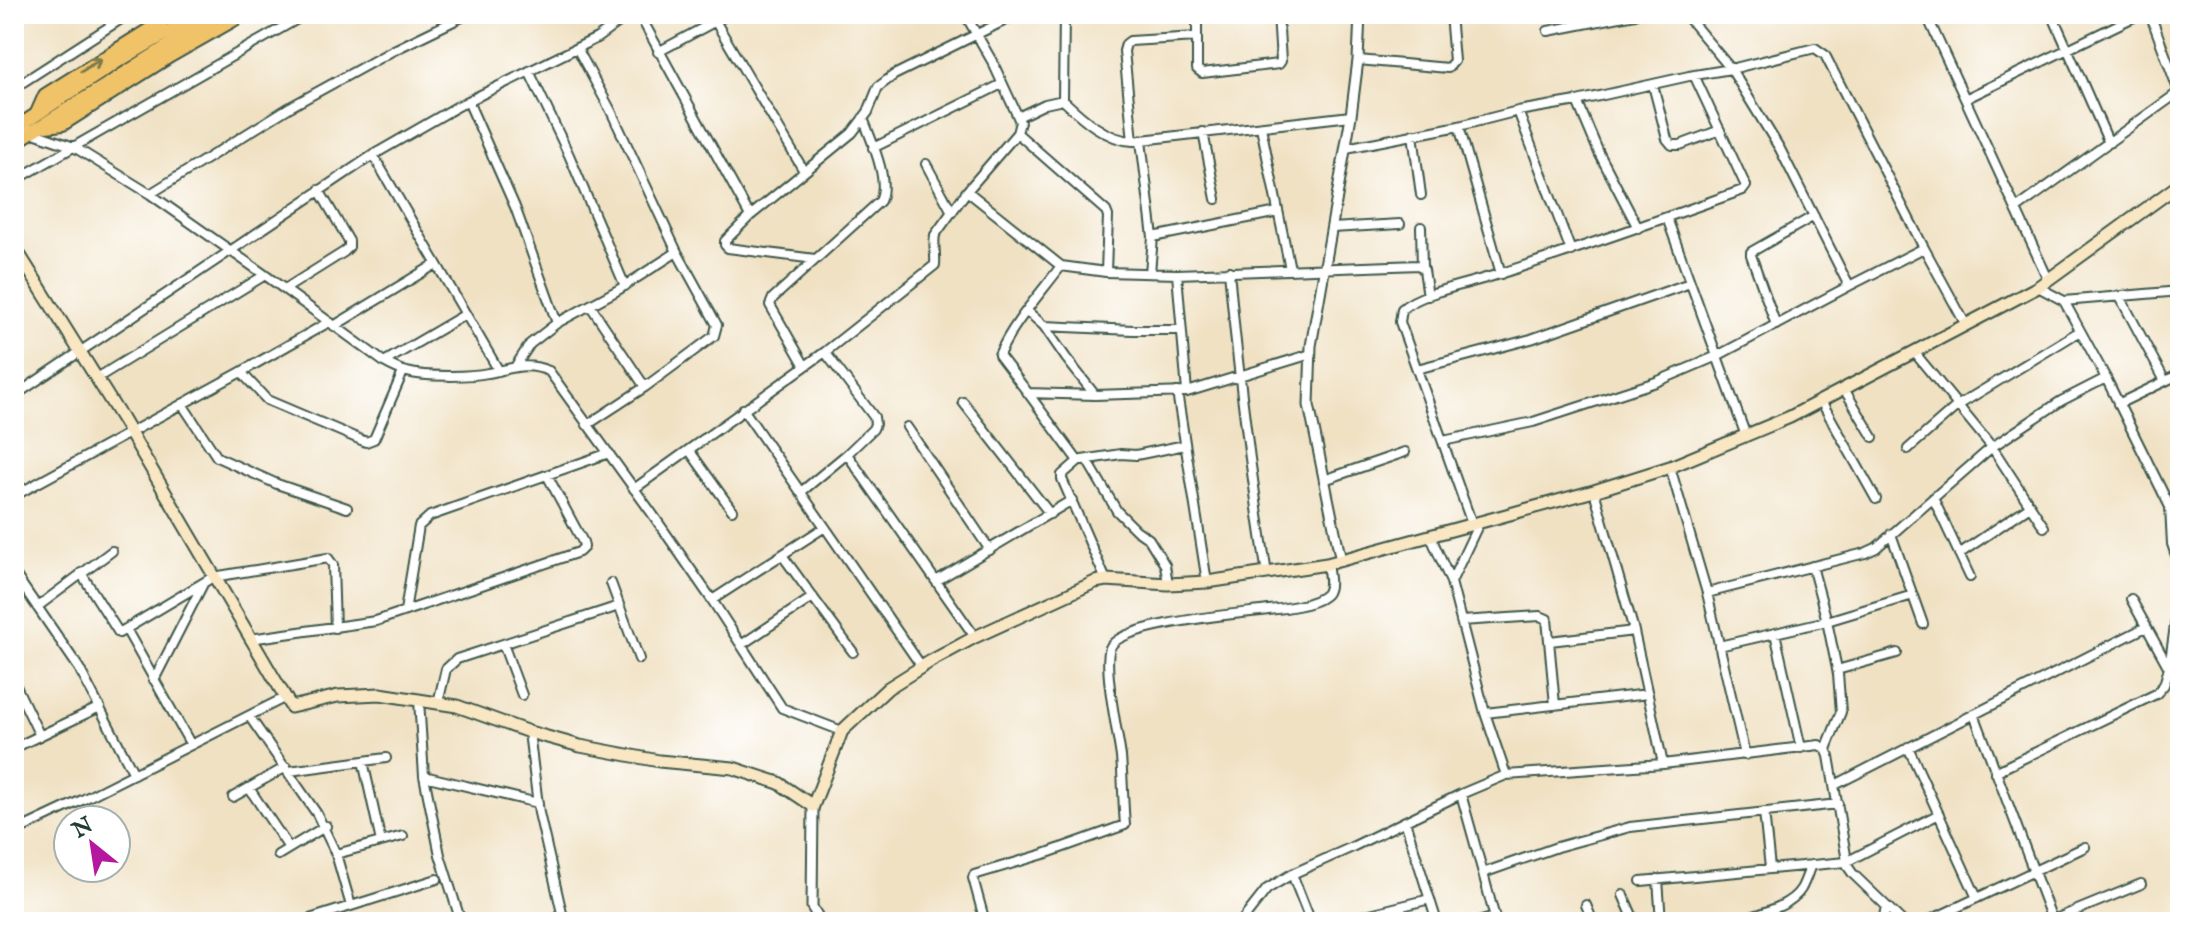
<svg xmlns="http://www.w3.org/2000/svg" width="2194" height="936" font-family="'IM FELL English',serif">
	<rect width="100%" height="100%" fill="#fff"/>
	<filter id="ink" filterUnits="userSpaceOnUse"><feTurbulence type="fractalNoise" baseFrequency=".0125" numOctaves="2"/><feDisplacementMap in="SourceGraphic" scale="16" xChannelSelector="R" yChannelSelector="G"/><feConvolveMatrix kernelMatrix="1 2 1 2 8 2 1 2 1" color-interpolation-filters="sRGB"/></filter>
	<filter id="wash" filterUnits="userSpaceOnUse"><feTurbulence type="fractalNoise" baseFrequency=".006" numOctaves="4" result="noise"/><feDisplacementMap in="SourceGraphic" scale="32" xChannelSelector="R" yChannelSelector="G"/><feGaussianBlur stdDeviation="1.8" result="paint"/><feColorMatrix in="noise" values="0 0 0 0 0 0 0 0 0 0 0 0 0 0 0 0 0 1.4 0 .05"/><feComposite in="paint" operator="in"/></filter>
	<g filter="url(#wash)">
		<rect width="100%" height="100%" fill="#f0e1c3"/>
	</g>
	<g filter="url(#ink)">
		<g fill="none" stroke-linecap="round" stroke-linejoin="round">
			<!-- minor casing -->
			<g stroke="#3e5649" stroke-width="12">
				<path id="minor" d="M639 14 750 216 725 241V245L728 248 815 259
					M711 14 804 171
					M965 14 993 63 1018 117 1045 104 1063 100C1082 118 1106 140 1133 141L1351 116
					M1197 14V69L1202 73 1279 64 1281 61 1278 14
					M1685 14 1731 69 1780 149 1849 286 1924 248 1966 325
					M1926 14 2048 279
					M2052 14 2109 143
					M1548 31 1635 14
					M577 48 611 111 677 252 717 325 714 336 645 387 587 425
					M658 52 729 14
					M1358 60 1448 68 1454 61 1450 14
					M529 71 569 155 625 286
					M1653 85 1667 139 1672 145H1680L1720 130
					M14 88 129 14
					M1965 99 2140 14
					M1063 100 1064 14
					M468 101 515 207 557 323
					M1577 101 1599 153 1638 228
					M1518 111 1571 251
					M14 112 31 132 74 147 150 194 265 275 384 362C391 366 399 370 407 372 425 377 469 377 488 373 511 369 525 361 549 371L651 512 712 600 782 708 842 731
					M1459 126 1501 274
					M1261 127 1290 269
					M1203 132 1216 199
					M1017 133 1106 211 1108 216 1106 272
					M1413 134 1421 195
					M1133 141 1124 51 1126 44 1130 41 1197 37
					M1141 141 1153 237 1150 273
					M873 148 1002 84
					M1346 148 1459 126 1518 111 1577 101 1689 76 1731 69 1815 48 1825 55 1924 248
					M373 155 499 371
					M926 164 952 212
					M14 181 306 14
					M967 191 1061 266 1106 272 1177 274 1419 265 1424 270 1428 296
					M150 194 290 107 392 51 468 14
					M2016 209 2179 92 2150 14
					M750 216 852 133 868 112 878 87 894 75 1018 14
					M1667 218 1746 436
					M1421 227 1422 267
					M1332 228 1400 224
					M1153 237 1278 212
					M1061 266C1040 294 1013 323 999 355L1028 393 1095 395 1187 392 1311 354
					M1229 271C1238 373 1251 474 1267 574
					M1177 274 1187 392
					M14 278 28 269
					M2038 287 2064 301 2180 291
					M285 289 344 252 349 247V241L319 190
					M2120 297 2165 381
					M2064 301 2106 378 2170 507 2172 544 2180 567
					M590 305 645 387
					M1027 311 1044 326 1133 330H1181
					M1776 325 1751 255V252L1814 216
					M334 326 436 264
					M1044 326 1066 358 1095 395
					M825 352 874 417 875 424 873 429 847 454 975 637
					M1914 352 1992 447 2044 527
					M384 362 466 314
					M805 366 770 305 773 298 880 201C890 180 871 140 863 118
					M515 367 530 344 557 323 618 290 677 252
					M1417 369 1531 339 1690 283
					M241 372 267 400 366 442 374 439 403 372
					M97 378 265 275
					M1844 389 1873 437
					M1177 392 1207 582
					M1028 393 1078 461 1062 475V479L1106 580
					M14 396 373 155 460 105 597 38 630 14
					M1821 401 1876 499
					M963 402 1050 514
					M182 404 217 457 277 484 347 508
					M2118 404 2180 374
					M743 409 922 667
					M907 427 990 550
					M1443 441 1533 422 1656 382 1717 356 1849 286
					M1908 449 1957 406 2080 331
					M689 450 732 510
					M1082 460 1121 454 1136 455 1185 445
					M1087 460 1117 511 1136 530 1149 539 1165 565 1168 584
					M1670 467 1707 593 1745 755
					M1324 480 1405 452
					M634 489 825 352 935 265C936 254 933 244 935 235L967 191 1017 133 1020 122 1018 117
					M1594 491 1633 627 1663 764
					M801 492 847 454
					M14 496 241 372 329 322
					M1933 498 1970 577
					M1472 524 1400 322 1402 309C1421 292 1473 283 1499 274 1581 248 1662 219 1743 190L1746 186 1744 182 1694 75
					M1891 534 1923 624
					M1430 535 1451 582 1485 713 1506 775
					M1959 554 2030 506
					M782 555 853 652
					M14 573 79 668 134 774
					M81 573 119 633 213 577 328 558 333 565 335 628
					M936 581 1072 500
					M1451 582 1480 521
					M611 583 639 659
					M1707 593 1865 553 1876 548 1992 447 2061 401 2106 378
					M712 600 825 527
					M37 607 112 551
					M405 611 419 526 430 516 609 453
					M1461 621 1540 616 1547 619 1555 705
					M126 629 191 745
					M1775 633 1801 748
					M250 639 376 621 579 552 584 547 583 542 547 475
					M1550 641 1634 631
					M503 644 522 695
					M741 645 813 597
					M1719 646 1827 621 1812 566
					M2169 668 2180 590
					M1837 670 1897 653
					M154 680 203 584
					M14 682 40 736
					M419 700 424 776 440 855 461 922
					M438 703 446 669 457 659 619 606
					M1485 713 1648 694
					M1974 714 2053 922
					M249 716 317 814 336 854 351 906
					M529 732 539 813 564 922
					M1908 747 1977 898
					M14 748 100 707
					M1826 749 1841 712 1838 674 1827 621 1913 595
					M363 761 381 842
					M289 771 386 758
					M1995 772 2156 694 2164 685 2169 668 2131 599
					M424 776 538 803
					M1835 785 2146 627
					M249 788 289 848
					M1461 794 1483 873
					M233 797 286 767
					M1764 812 1770 868
					M1405 821 1437 922
					M14 832 82 800 284 698
					M336 854 403 836
					M278 855 326 826
					M1292 874 1311 922
					M1658 879 1661 922
					M1641 881 1846 862 1939 814
					M1623 895 1635 922
					M1586 905 1593 922
					M2053 920 2141 884
					M300 922 437 879
					M985 922 973 878 974 875 1044 854 1125 825C1123 802 1123 779 1121 757 1118 734 1103 667 1110 648 1119 623 1240 614 1268 610 1282 609 1316 605 1326 594 1332 586 1328 573 1327 564
					M1241 922 1267 889 1292 874 1350 848 1461 794 1506 775 1663 764 1819 745 1826 749 1829 756 1848 867 1853 874 1903 922
					M1338 922 1430 899
					M1478 922 1495 917
					M1496 922 1483 873 1557 847 1630 827 1838 804
					M1737 922C1757 914 1789 908 1801 889 1805 882 1808 872 1811 865
					M1883 922 1886 906
					M1926 922 2085 847"/>
			</g>
			<!-- tertiary casing -->
			<g stroke="#3e5649" stroke-width="13">
				<path id="tertiary" d="M1341 561 1309 405 1311 346 1351 116 1358 60 1360 14
					M813 806 812 907 821 922"/>
			</g>
			<!-- secondary casing -->
			<g stroke="#3e5649" stroke-width="15">
				<path id="secondary" d="M14 246 122 419 291 707 338 696 380 694 457 706 529 732 580 746 659 761 733 768 779 783 813 806 842 731 888 688 931 661 975 637 1095 582 1106 580 1168 584 1207 582 1327 564 1594 491 1670 467 1790 417 2038 287 2180 184"/>
			</g>
			<!-- trunk casing -->
			<g stroke="#3e5649" stroke-width="16">
				<path id="trunk" d="M37 113 45 95 174 14
					M46 126 63 124 170 56 244 14
					M14 129 120 60 199 14
					M14 143 219 14"/>
			</g>
			<!-- minor -->
			<use href="#minor" stroke="#fff" stroke-width="8"/>
			<!-- tertiary -->
			<use href="#tertiary" stroke="#fff" stroke-width="9"/>
			<!-- secondary -->
			<use href="#secondary" stroke="#f9e7c3" stroke-width="11"/>
			<!-- trunk -->
			<use href="#trunk" stroke="#f0c369" stroke-width="12"/>
		</g>
		<!-- one-way arrows -->
		<defs><path id="oneway-shaft" d="M-6 0H5M1.5-3L5.5 0L1.5 3" fill="none" stroke-width="1.6" stroke-linecap="round" stroke-linejoin="round" transform="scale(2)"/></defs>
		<use stroke="#7d794c" href="#oneway-shaft" transform="translate(91 65) rotate(-33)"/>
	</g>
	<!-- margin -->
	<rect width="2194" height="936" fill="none" stroke="#fff" stroke-width="48"/>
	<!-- north arrow -->
	<g transform="translate(92 844) rotate(330)"><circle r="38" fill="#ffffff" stroke="#a5b1ae" stroke-width="2"/>
	<path d="M0-6L14 30L0 20L-14 30Z" fill="#b5179e"/>
	<text y="-12" font-size="22" font-weight="bold" text-anchor="middle" fill="#1f3d34">N</text>
	</g>
</svg>
